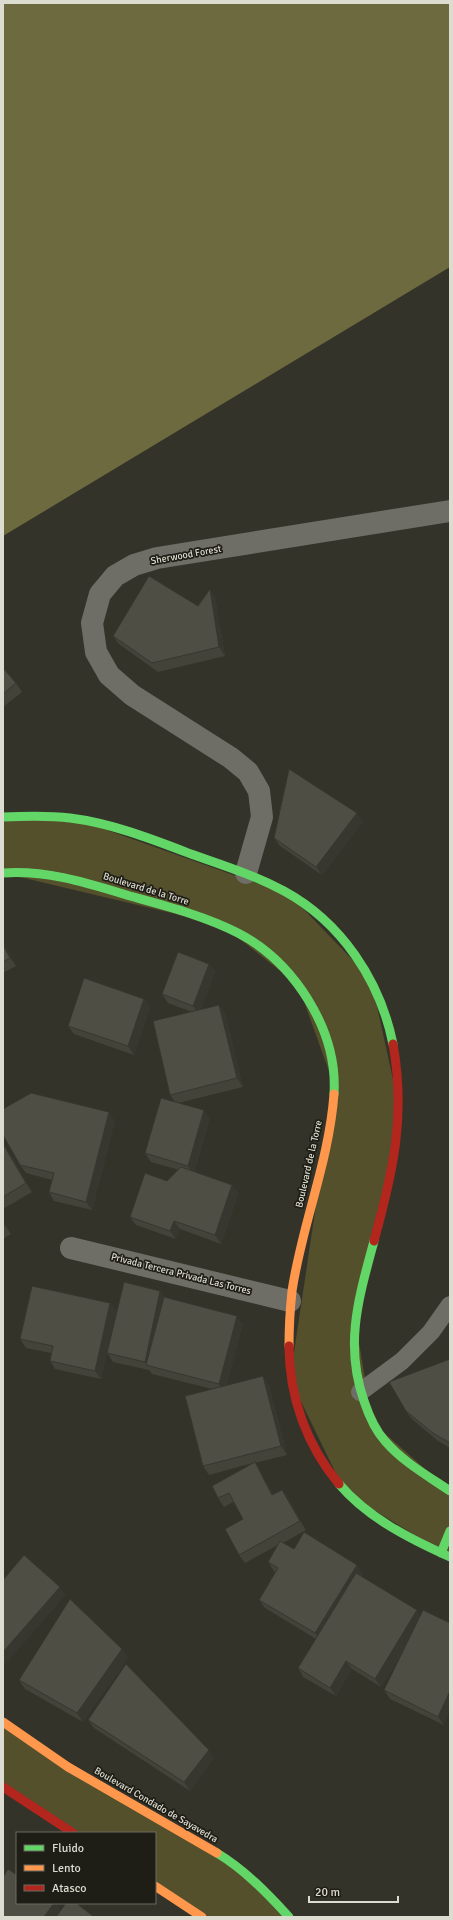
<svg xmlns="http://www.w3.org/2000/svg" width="453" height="1920" font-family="Signika,sans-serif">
	<rect width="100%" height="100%" fill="#343329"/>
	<!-- green -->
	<path fill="#54502c" d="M3 817 76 819 290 895 371 979 401 1116 355 1318 372 1422 450 1491V1557L345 1492 290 1379 334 1085 298 985 222 925 3 873Z
		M3 1722 232 1862 289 1917H202L155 1886V1833H73L3 1787Z"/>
	<!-- forest -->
	<path fill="#6e6a3f" d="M3 3H450V267L3 536Z"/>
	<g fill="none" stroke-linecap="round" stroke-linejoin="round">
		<!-- lane -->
		<path stroke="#6f6e66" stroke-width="18" d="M360 1392 402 1361 431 1332 450 1305"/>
		<!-- street -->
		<path stroke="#6f6e66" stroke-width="22" d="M246 873 262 817 259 791 248 772 231 758 132 695 109 675 96 652 92 623 100 594 115 576 134 565 157 558 450 511
			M71 1248 290 1301"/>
		<!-- fast -->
		<path stroke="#63d668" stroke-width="9" d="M3 817C25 816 47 815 70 818 111 823 152 839 191 854 222 865 254 875 284 891 341 922 380 980 393 1044
			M3 873C48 870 87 883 130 896 166 906 205 916 238 933 294 962 338 1030 334 1094
			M374 1241C359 1297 344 1344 364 1401 369 1416 375 1430 385 1441 403 1462 428 1476 450 1491
			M339 1484C368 1518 410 1539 450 1557
			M441 1553 450 1531
			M217 1853C245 1870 267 1893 289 1917"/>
		<!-- slow -->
		<path stroke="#ff974d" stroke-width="9" d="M289 1346C289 1328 290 1310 292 1291 302 1224 329 1162 334 1094
			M3 1722 68 1767 217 1853
			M155 1886 202 1917"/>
		<!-- jam -->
		<path stroke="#b3261e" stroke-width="9" d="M374 1241C393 1172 406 1116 393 1044
			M289 1346C289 1397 307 1446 339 1484
			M3 1787 73 1833"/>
	</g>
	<!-- wall -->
	<path fill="#43433a" d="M210 589 215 597 225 656 158 672 119 644 113 636 198 606Z
		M3 668 16 683 22 692 3 707Z
		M357 813 363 822 322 875 280 846 274 838Z
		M3 942 16 966 3 973Z
		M209 964 215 972 201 1009 225 1013 243 1087 178 1103 210 1118 194 1172 232 1185 238 1193 221 1244 180 1229 176 1239 136 1225 130 1217 179 1170 151 1162 145 1153 175 1102 170 1095 192 1012 168 1003 162 994Z
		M144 999 150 1007 134 1055 74 1034 68 1026Z
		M115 1121 92 1210 54 1201 49 1192 52 1180 26 1173 20 1165Z
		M3 1142 32 1192 3 1209Z
		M3 1220 11 1234 3 1239Z
		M160 1291 165 1297 243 1324 226 1386 269 1385 287 1455 255 1463 260 1471 273 1494 282 1490 288 1498 306 1530 283 1543 294 1549 363 1574 361 1577 417 1610 444 1725 390 1699 384 1690 406 1646 381 1687 352 1669 336 1696 303 1677 298 1668 316 1639 265 1608 259 1600 275 1572 274 1571 268 1562 278 1545 245 1563 239 1555 243 1519 233 1502 224 1507 218 1498 253 1463 209 1475 203 1466 212 1389 152 1374 149 1370 113 1362 107 1353Z
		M110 1303 116 1311 101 1379 55 1369 50 1361 51 1353 26 1348 20 1339Z
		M450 1359V1448L438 1441 412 1419 406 1411Z
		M128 1658 83 1722 25 1689 19 1680Z
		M88 1720 214 1758 190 1791 94 1728Z"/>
	<!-- shaded-wall -->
	<path fill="#373730" d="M210 589 215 597 225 656 219 647Z
		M357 813 363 822 322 875 316 867Z
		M3 942 16 966 10 958 3 945Z
		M209 964 215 972 199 1014 193 1006Z
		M144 999 150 1007 134 1055 128 1046Z
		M219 1005 225 1013 243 1087 237 1078Z
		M204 1110 210 1118 193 1174 188 1166Z
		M109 1112 115 1121 92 1210 86 1202Z
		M3 1142 32 1192 26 1183 3 1144Z
		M232 1185 238 1193 221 1244 215 1235Z
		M3 1220 11 1234 5 1226 3 1222Z
		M174 1221 180 1229 176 1239 170 1231Z
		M160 1291 166 1299 147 1366 145 1362Z
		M110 1303 116 1311 101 1379 95 1371Z
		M237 1316 243 1324 225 1393 219 1384Z
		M263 1376 269 1385 287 1455 281 1446Z
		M255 1462 260 1471 278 1503 272 1495Z
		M282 1490 288 1498 306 1530 300 1521Z
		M357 1565 363 1574 321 1642 315 1633Z
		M60 1587 66 1595 3 1667V1652Z
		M417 1610 422 1619 381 1687 375 1679Z
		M122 1649 128 1658 83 1722 77 1713Z
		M346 1661 352 1669 336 1696 330 1688Z
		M450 1691V1712L444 1725 438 1717Z
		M209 1750 214 1758 190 1791 184 1782Z
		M3 1866 8 1872 3 1879Z
		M54 1903H56L61 1910 56 1917H44Z"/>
	<!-- building -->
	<path fill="#4e4e44" stroke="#373730" d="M149 576 198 606 210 589 219 647 152 663 113 636Z
		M3 668 16 683 3 694Z
		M289 769 357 813 316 867 274 838Z
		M3 945 10 958 3 962Z
		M178 952 209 964 193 1006 162 994Z
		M84 978 144 999 128 1046 68 1026Z
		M219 1005 237 1078 170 1095 153 1021Z
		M31 1093 109 1112 86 1202 49 1192 54 1173 20 1165 3 1135V1109Z
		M161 1098 204 1110 188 1166 145 1153Z
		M3 1144 26 1183 3 1197Z
		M181 1167 232 1185 215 1235 174 1221 170 1231 130 1217 145 1173 167 1181Z
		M3 1222 5 1226 3 1227Z
		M124 1282 160 1291 145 1362 107 1353Z
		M32 1286 110 1303 95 1371 50 1361 53 1346 20 1339Z
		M164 1297 237 1316 219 1384 146 1365Z
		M450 1359V1443L433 1433 406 1411 389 1382Z
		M263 1376 281 1446 203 1466 185 1396Z
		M255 1462 272 1495 282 1490 300 1521 239 1555 225 1529 243 1519 229 1493 218 1498 212 1486Z
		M304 1532 357 1565 315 1633 259 1600 278 1568 268 1562 280 1541 294 1549Z
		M24 1555 60 1587 3 1652V1580Z
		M356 1573 417 1610 375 1679 346 1661 330 1688 298 1668Z
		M70 1599 122 1649 77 1713 19 1680Z
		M423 1610 450 1623V1691L438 1717 384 1690Z
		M126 1664 209 1750 184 1782 88 1720Z
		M8 1869 17 1875V1903H54L44 1917H3V1877Z
		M66 1903H76L94 1917H56Z"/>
	<g text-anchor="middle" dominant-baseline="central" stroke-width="3.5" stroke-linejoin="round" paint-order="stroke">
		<!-- street labels -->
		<g font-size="10" fill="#dddcd0" stroke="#1f1e16">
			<text transform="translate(186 555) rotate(-10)">Sherwood Forest</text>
			<text transform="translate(146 889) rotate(17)">Boulevard de la Torre</text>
			<text transform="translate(309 1164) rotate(-77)">Boulevard de la Torre</text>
			<text transform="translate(181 1274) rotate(14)">Privada Tercera Privada Las Torres</text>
			<text transform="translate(156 1805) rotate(30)">Boulevard Condado de Sayavedra</text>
		</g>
	</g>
	<!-- border -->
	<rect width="453" height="1920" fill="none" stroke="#dddcd0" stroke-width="8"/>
	<!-- legend -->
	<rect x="16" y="1832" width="140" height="72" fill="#1f1e16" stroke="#6b6a60"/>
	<rect x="24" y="1845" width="20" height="6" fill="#63d668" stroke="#6b6a60"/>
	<text x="52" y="1852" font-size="12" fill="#dddcd0">Fluido</text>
	<rect x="24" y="1865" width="20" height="6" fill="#ff974d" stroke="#6b6a60"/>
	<text x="52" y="1872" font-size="12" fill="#dddcd0">Lento</text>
	<rect x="24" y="1885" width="20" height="6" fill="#b3261e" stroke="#6b6a60"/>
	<text x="52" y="1892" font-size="12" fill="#dddcd0">Atasco</text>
	<!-- scale -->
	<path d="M309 1896v6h89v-6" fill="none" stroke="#dddcd0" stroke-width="2"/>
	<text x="315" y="1896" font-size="12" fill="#dddcd0" stroke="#1f1e16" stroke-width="3" paint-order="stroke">20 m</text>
</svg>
